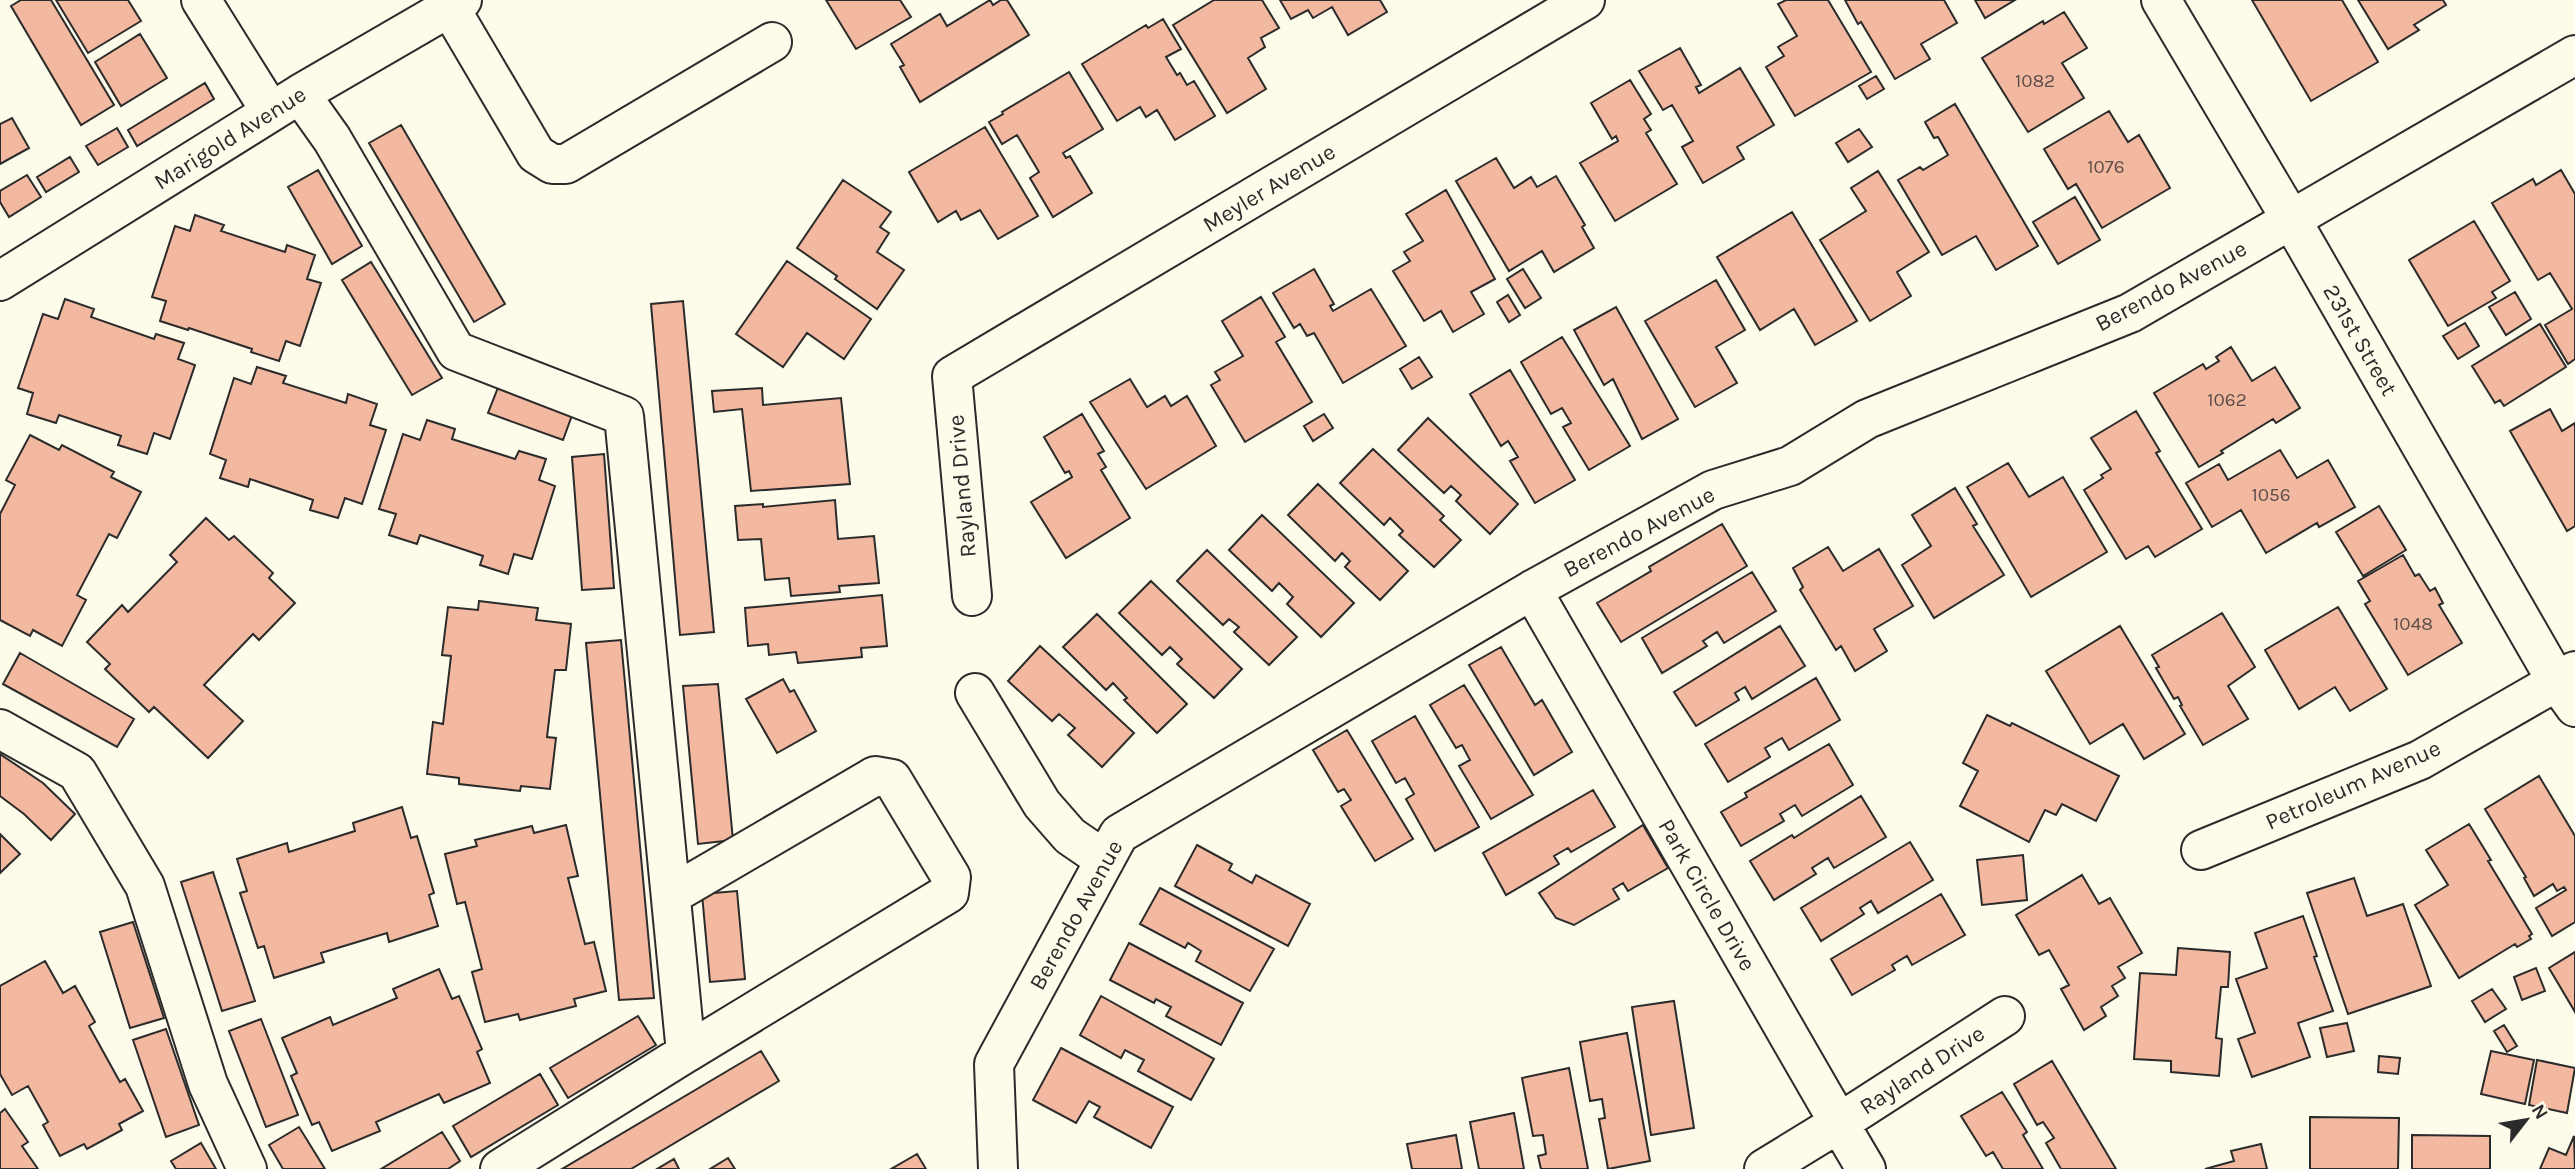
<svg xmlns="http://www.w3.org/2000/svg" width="2575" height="1169" font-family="Karla,sans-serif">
	<rect width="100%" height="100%" fill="#fdfbea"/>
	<!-- building -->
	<path fill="#f2b8a0" stroke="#2b2b2b" stroke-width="2" d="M21 0H51L114 105 81 125 11 6Z
		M56 0H128L141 21 88 53Z
		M826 0H900L911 17 856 49Z
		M990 0 993 5 1001 0H1007L1029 35 920 102 900 67 904 65 891 44 940 14 947 26Z
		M1214 0H1262L1279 28 1261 38 1265 47 1248 58 1266 89 1227 113 1173 25Z
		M1280 0H1380L1387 12 1348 35 1332 7 1313 18 1308 10 1291 19Z
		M1786 0H1828L1871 72 1795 116 1766 67 1784 56 1778 47 1797 36 1778 4Z
		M1845 0H1944L1957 23 1921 44 1930 59 1895 79 1861 22 1858 24Z
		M1975 0H2015L1985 18Z
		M2252 0H2342L2378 62 2311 101Z
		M2358 0H2443L2446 5 2414 25 2419 30 2388 49Z
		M2064 12 2087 48 2062 63 2084 98 2028 132 1982 58 2043 21 2044 24Z
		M1163 19 1181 49 1166 57 1177 75 1180 73 1187 85 1194 81 1215 116 1175 140 1157 110 1146 117 1140 107 1117 121 1082 64 1146 25 1148 28Z
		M140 34 167 78 121 106 95 62Z
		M1680 48 1701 85 1696 87 1699 93 1740 68 1774 125 1737 147 1744 159 1703 183 1682 147 1693 141 1672 105 1663 110 1639 71Z
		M1069 72 1103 129 1063 153 1066 158 1070 156 1092 193 1053 217 1030 178 1039 172 1017 135 1002 144 989 122 1003 114 1002 112Z
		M1876 76 1884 89 1867 99 1859 86Z
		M1630 80 1651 114 1644 119 1651 130 1646 133 1677 184 1615 221 1580 163 1618 141 1616 136 1612 139 1591 103Z
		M205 83 214 99 137 146 128 130Z
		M1955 104 2038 246 1996 270 1976 236 1942 255 1898 180 1920 167 1923 170 1948 155 1938 137 1934 138 1925 122Z
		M2109 111 2128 142 2139 135 2170 188 2102 228 2076 184 2068 189 2044 149Z
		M12 118 29 148 0 164V124Z
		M401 125 505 304 474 322 369 143Z
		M985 127 1038 216 998 239 980 210 961 220 956 211 938 222 909 172Z
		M117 128 128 147 98 165 86 146Z
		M1859 129 1872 147 1848 162 1836 143Z
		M70 157 79 172 46 192 37 177Z
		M1496 158 1514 188 1531 177 1537 187 1556 176 1585 225 1582 227 1594 248 1554 272 1542 251 1509 271 1456 181Z
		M318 170 362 246 332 264 288 187Z
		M2561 170 2575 194V359L2568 364 2545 325 2572 309 2550 273 2538 280 2492 203 2533 179 2536 185Z
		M1878 171 1929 252 1897 272 1911 296 1870 321 1820 240 1866 211 1851 188Z
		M27 175 41 197 9 217 0 202V191Z
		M843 180 891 212 880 227 889 233 877 252 904 270 877 309 835 279 837 276 797 248Z
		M1446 190 1495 279 1471 292 1484 314 1453 332 1441 311 1424 321 1393 271 1410 261 1404 252 1423 241 1406 214Z
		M2075 197 2100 240 2058 264 2033 222Z
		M1792 212 1857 321 1815 345 1794 309 1760 330 1717 257Z
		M195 215 224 225 221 231 285 252 287 245 315 255 307 279 321 283 300 346 286 341 279 361 251 352 252 349 189 328 188 330 160 321 166 301 152 297 175 226 190 231Z
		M2474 221 2510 281 2492 292 2496 298 2448 326 2409 260Z
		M787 261 871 319 844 359 807 333 783 367 736 334Z
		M371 262 442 378 412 395 342 280Z
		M1314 269 1334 304 1330 306 1333 311 1371 289 1406 346 1343 383 1314 333 1307 336 1300 324 1294 328 1273 293Z
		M1523 269 1541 298 1525 308 1507 279Z
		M1716 280 1745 330 1716 347 1737 383 1695 407 1645 321Z
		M2515 292 2531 319 2506 335 2489 307Z
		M1508 295 1520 315 1509 322 1497 302Z
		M1261 297 1285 337 1276 342 1312 402 1245 442 1211 385 1220 380 1215 372 1243 356 1222 321Z
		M65 299 94 309 91 317 154 339 156 334 184 343 178 359 195 365 170 439 154 433 147 454 118 445 121 436 59 415 56 423 27 414 33 393 18 388 43 314 58 319Z
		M683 301 714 632 680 635 651 304Z
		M1616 307 1678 419 1642 439 1613 379 1604 385 1574 330Z
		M2465 323 2479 346 2458 359 2443 336Z
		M2540 324 2566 367 2504 406 2500 400 2495 403 2472 366Z
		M1562 337 1630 446 1589 470 1563 427 1571 423 1562 408 1551 414 1521 362Z
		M2231 347 2252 381 2275 367 2300 408 2276 423 2273 419 2221 451 2223 453 2199 467 2154 393 2203 364 2206 369 2219 361 2216 357Z
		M1419 357 1432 377 1412 389 1400 369Z
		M257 367 286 376 283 383 346 403 348 394 377 404 370 425 386 430 362 504 345 498 338 518 310 510 313 500 250 479 248 487 220 478 226 460 210 454 234 378 251 384Z
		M1510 370 1575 480 1535 503 1510 461 1518 457 1508 441 1501 446 1470 394Z
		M1130 379 1147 407 1165 396 1171 406 1187 396 1216 446 1146 489 1090 402Z
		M501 380 575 407 563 440 488 413Z
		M762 388 763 405 841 398 850 484 751 491 742 409 714 412 712 391Z
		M2550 409 2562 431 2575 423V526L2567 531 2510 431Z
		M2136 411 2160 451 2156 453 2202 529 2155 557 2148 546 2126 559 2084 490 2103 478 2101 475 2111 469 2091 438Z
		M1082 414 1104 451 1098 454 1106 467 1101 470 1130 518 1066 558 1031 502 1072 477 1069 471 1065 473 1044 437Z
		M1324 414 1333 428 1313 441 1304 426Z
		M1428 418 1518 504 1490 534 1456 501 1461 495 1451 486 1444 493 1398 450Z
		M427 420 455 429 452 439 515 459 519 451 546 459 539 480 555 486 532 559 514 554 508 574 480 565 483 556 420 535 417 544 389 535 396 514 379 509 403 434 420 440Z
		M30 435 59 450 62 445 114 472 111 477 141 492 117 538 109 534 77 595 86 600 62 646 33 630 30 636 0 620V514L15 485 6 480Z
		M1373 449 1444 516 1440 520 1461 540 1434 567 1399 535 1403 531 1390 518 1384 525 1340 483Z
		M2280 450 2297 478 2328 460 2355 507 2319 527 2317 523 2266 553 2241 510 2212 527 2186 483 2219 464 2228 480Z
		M604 454 614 588 582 590 572 457Z
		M2008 463 2029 497 2063 477 2107 552 2031 597 1967 487Z
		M1318 484 1408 571 1380 600 1345 567 1350 561 1342 553 1335 561 1288 515Z
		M1955 488 1977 524 1973 526 2004 575 1934 618 1902 565 1931 546 1912 515Z
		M835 500 838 539 874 536 879 583 839 586 840 592 791 596 789 578 765 580 761 539 738 540 735 506 763 504V507Z
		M2379 506 2406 550 2363 576 2336 532Z
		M1262 515 1354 603 1321 637 1287 604 1293 597 1279 583 1272 591 1229 550Z
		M206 518 229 540 234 536 273 573 269 578 295 603 259 640 253 634 204 685 243 721 208 758 154 707 149 712 105 669 110 664 87 642 122 605 128 612 177 562 170 555Z
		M1722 524 1747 566 1621 642 1597 603 1651 571 1649 567Z
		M1828 547 1843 571 1879 549 1913 606 1874 629 1887 651 1855 671 1841 646 1836 650 1800 590 1803 587 1793 568Z
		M1207 550 1297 637 1269 665 1234 632 1239 627 1229 619 1223 625 1177 581Z
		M2403 555 2415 576 2419 574 2430 591 2435 588 2443 603 2439 605 2462 643 2408 675 2365 604 2370 601 2358 581Z
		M1752 572 1776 611 1724 643 1717 632 1703 641 1707 646 1662 673 1642 638Z
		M1151 581 1242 669 1214 698 1177 664 1182 659 1170 647 1162 655 1119 613Z
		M882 595 887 646 861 648 862 657 798 663 796 652 769 655 768 644 748 646 745 608Z
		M479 601 538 608 536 620 571 624 566 670H555L547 737 556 738 550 789 521 786 520 791 459 784V778L427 774 433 722 443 724 451 656 442 655 448 607 478 610Z
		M2338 607 2387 689 2350 711 2335 687 2299 709 2265 650Z
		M2222 613 2255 667 2228 686 2248 719 2203 745 2180 706 2182 705 2178 697 2174 699 2156 668 2159 667 2152 655Z
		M1097 614 1187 704 1157 733 1124 700 1127 698 1113 683 1106 690 1063 647Z
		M1780 626 1805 666 1752 699 1745 687 1735 693 1739 700 1696 726 1674 692Z
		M2120 626 2185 734 2144 759 2123 724 2090 744 2046 671Z
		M621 640 654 998 619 1000 586 643Z
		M1040 646 1134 733 1102 767 1068 735 1075 728 1059 714 1052 721 1008 681Z
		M1501 647 1535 705 1542 700 1572 752 1534 775 1469 665Z
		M20 653 134 719 117 747 3 684Z
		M1816 678 1840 720 1789 750 1782 738 1765 748 1770 757 1728 782 1705 744Z
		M783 679 790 692 794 690 816 731 777 753 746 699Z
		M718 684 733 840 698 844 683 686Z
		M1464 685 1533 795 1491 819 1459 766 1470 760 1462 745 1456 748 1430 705Z
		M1987 715 2010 726 2012 723 2119 776 2096 821 2062 804 2056 815 2045 810 2029 842 1960 806 1978 771 1963 763Z
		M1415 716 1479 827 1435 851 1406 799 1414 794 1405 778 1396 783 1372 741Z
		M1347 730 1413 839 1375 861 1341 806 1351 800 1344 789 1338 792 1313 750Z
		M1829 744 1853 785 1802 816 1795 805 1780 814 1784 821 1741 846 1721 812 1747 797 1745 793Z
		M0 754 43 783 75 814 51 840 24 814 0 796Z
		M2539 776 2575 836V922L2552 936 2536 908 2566 890 2564 887 2557 891 2553 884 2534 896 2524 878 2526 877 2485 809Z
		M1593 790 1615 827 1571 852 1568 848 1554 856 1559 864 1506 895 1483 853Z
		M1861 796 1886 837 1834 868 1828 858 1812 868 1816 874 1774 900 1750 861 1792 835 1794 838Z
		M402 807 411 838 417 836 434 893 429 895 438 926 389 942 387 933 321 953 324 962 274 978 264 946 258 948 240 893 247 891 237 859 287 843 289 852 355 831 353 823Z
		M2469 824 2491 860 2488 861 2532 934 2529 936 2531 939 2517 947 2515 944 2459 978 2415 905 2448 885 2426 850Z
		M566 825 578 876 568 878 585 944 594 942 606 991 574 999 576 1006 520 1020 518 1014 485 1022 472 972 482 969 465 902 457 904 445 854 477 846 475 840 532 826 534 833Z
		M1643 825 1668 868 1628 891 1623 883 1613 889 1619 899 1574 925 1556 918 1539 893Z
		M0 834 20 854 0 873Z
		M1910 842 1933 880 1878 913 1871 901 1860 908 1864 914 1821 941 1801 908Z
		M1197 845 1232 864 1229 870 1252 883 1256 875 1310 904 1288 946 1175 886Z
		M2023 855 2027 900 1982 905 1977 860Z
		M213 872 255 1001 222 1011 181 882Z
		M2082 875 2099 904 2110 898 2142 953 2118 967 2125 978 2112 986 2118 996 2101 1007 2106 1016 2084 1030 2061 989 2069 985 2049 950 2039 955 2016 915Z
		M2354 878 2367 916 2403 904 2431 986 2348 1014 2307 893Z
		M1160 888 1274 949 1250 991 1196 961 1201 951 1188 943 1185 948 1140 924Z
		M737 891 745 979 710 982 702 894Z
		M1941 894 1965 935 1912 965 1907 956 1892 965 1895 970 1852 995 1831 959Z
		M2303 916 2317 956 2314 957 2333 1011 2298 1023 2310 1057 2252 1077 2238 1039 2255 1033 2236 979 2267 968 2255 933Z
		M133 922 164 1018 130 1028 100 932Z
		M1129 943 1243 1003 1221 1045 1166 1016 1171 1007 1156 999 1154 1003 1110 980Z
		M2178 948 2230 952 2228 987H2221L2216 1038 2222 1039 2219 1076 2171 1072V1061L2134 1059 2140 973 2176 975Z
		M2575 952V1012L2549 968Z
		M45 961 63 993 75 986 95 1022 89 1026 120 1082 125 1079 143 1111 119 1124 122 1130 87 1149 84 1144 60 1156 43 1125 48 1122 28 1086 12 1095 0 1074V986Z
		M2536 968 2545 991 2522 1000 2514 977Z
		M439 969 452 999 459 996 482 1049 477 1052 490 1083 444 1103 439 1094 376 1122 380 1131 332 1151 319 1122 312 1125 291 1076 297 1073 282 1038 330 1017 333 1025 397 998 393 989Z
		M2492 989 2506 1009 2485 1022 2472 1001Z
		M1101 996 1214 1059 1191 1100 1138 1071 1144 1060 1125 1050 1121 1058 1080 1035Z
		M1674 1001 1694 1128 1651 1135 1632 1007Z
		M638 1016 656 1045 568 1098 550 1068Z
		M261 1019 298 1115 266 1127 229 1031Z
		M2347 1023 2354 1051 2327 1057 2320 1028Z
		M2504 1025 2517 1046 2507 1052 2494 1031Z
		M166 1029 199 1125 166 1137 133 1040Z
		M1627 1033 1650 1161 1608 1169 1599 1119 1605 1118 1602 1099 1590 1101 1580 1042Z
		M1061 1048 1173 1107 1151 1148 1094 1117 1100 1107 1089 1101 1076 1123 1033 1100Z
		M761 1051 779 1081 631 1169H562Z
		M2491 1051 2534 1060 2525 1104 2481 1094Z
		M2379 1056 2400 1058 2398 1074 2378 1072Z
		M2537 1060 2575 1068 2567 1113 2529 1105Z
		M2052 1061 2116 1169H2061L2046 1143 2054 1138 2043 1122 2037 1125 2014 1084Z
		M1569 1068 1588 1169H1541L1538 1156 1546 1154 1543 1135 1533 1136 1522 1078Z
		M540 1074 558 1105 471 1157 453 1126Z
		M2002 1092 2027 1132 2023 1135 2043 1169H2003L1993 1152 1986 1156 1961 1116Z
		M5 1109 28 1142 22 1146 38 1169H0V1113Z
		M1514 1113 1524 1169H1479L1470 1122Z
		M2310 1117 2399 1118 2398 1169H2310Z
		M299 1127 325 1169H283L269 1145Z
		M442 1132 460 1161 448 1169H381Z
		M1456 1135 1462 1169H1412L1407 1144Z
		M2412 1135 2490 1136V1169H2412Z
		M2574 1136 2575 1169H2540L2549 1148 2566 1155Z
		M201 1143 216 1169H176L171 1161Z
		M2261 1144 2267 1169H2205L2234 1161 2231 1151Z
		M917 1154 926 1169H891Z
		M728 1158 735 1169H710Z
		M674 1159 679 1169H657Z"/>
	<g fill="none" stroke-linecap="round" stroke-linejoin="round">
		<!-- minor casing -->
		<g stroke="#2b2b2b" stroke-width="42">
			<path id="minor" d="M201 0 271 112
				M2161 0 2292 221 2557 682 2575 707
				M450 8 536 154 552 164H566L772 42
				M300 94 332 139 456 351 624 416 686 1053 500 1169
				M0 281 300 94 462 0
				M1532 590 1839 1123 1764 1169
				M972 596 952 376 1585 0
				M975 693 1042 804 1070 836 1105 860
				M0 729 77 772 145 886 208 1084 247 1169
				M2201 850 2420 760 2575 671
				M671 895 875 776 892 779 951 877 949 893 686 1053
				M998 1169 994 1064 1119 834 1532 590 1713 490 1790 466 1867 419 2130 313 2575 55
				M1866 1169 1839 1123 2005 1016"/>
		</g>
		<!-- minor -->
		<use href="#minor" stroke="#fdfbea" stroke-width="38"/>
	</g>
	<g text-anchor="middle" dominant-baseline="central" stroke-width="5" stroke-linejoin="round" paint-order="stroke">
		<!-- number labels -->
		<g font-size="19" fill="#5d4e48">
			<text x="2035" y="81">1082</text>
			<text x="2106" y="167">1076</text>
			<text x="2227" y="400">1062</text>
			<text x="2271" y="495">1056</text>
			<text x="2413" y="624">1048</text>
		</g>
		<!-- street labels -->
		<g font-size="23" fill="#2b2b2b" stroke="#fdfbea">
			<text transform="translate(230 138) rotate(-32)">Marigold Avenue</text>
			<text transform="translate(1269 188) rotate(-31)">Meyler Avenue</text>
			<text transform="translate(2171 286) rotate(-28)">Berendo Avenue</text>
			<text transform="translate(2360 340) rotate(60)">231st Street</text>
			<text transform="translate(962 486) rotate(-95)">Rayland Drive</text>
			<text transform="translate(1639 532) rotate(-28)">Berendo Avenue</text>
			<text transform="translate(2353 785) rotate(-24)">Petroleum Avenue</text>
			<text transform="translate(1707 895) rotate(60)">Park Circle Drive</text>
			<text transform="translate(1076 915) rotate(-61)">Berendo Avenue</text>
			<text transform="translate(1922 1070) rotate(-33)">Rayland Drive</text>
		</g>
	</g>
	<!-- north arrow -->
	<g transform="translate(2526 1120) rotate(59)" stroke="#fdfbea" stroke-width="5" paint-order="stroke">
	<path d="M0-5L12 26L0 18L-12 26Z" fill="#2b2b2b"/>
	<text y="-10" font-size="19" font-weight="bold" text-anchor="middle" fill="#2b2b2b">N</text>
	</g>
</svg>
